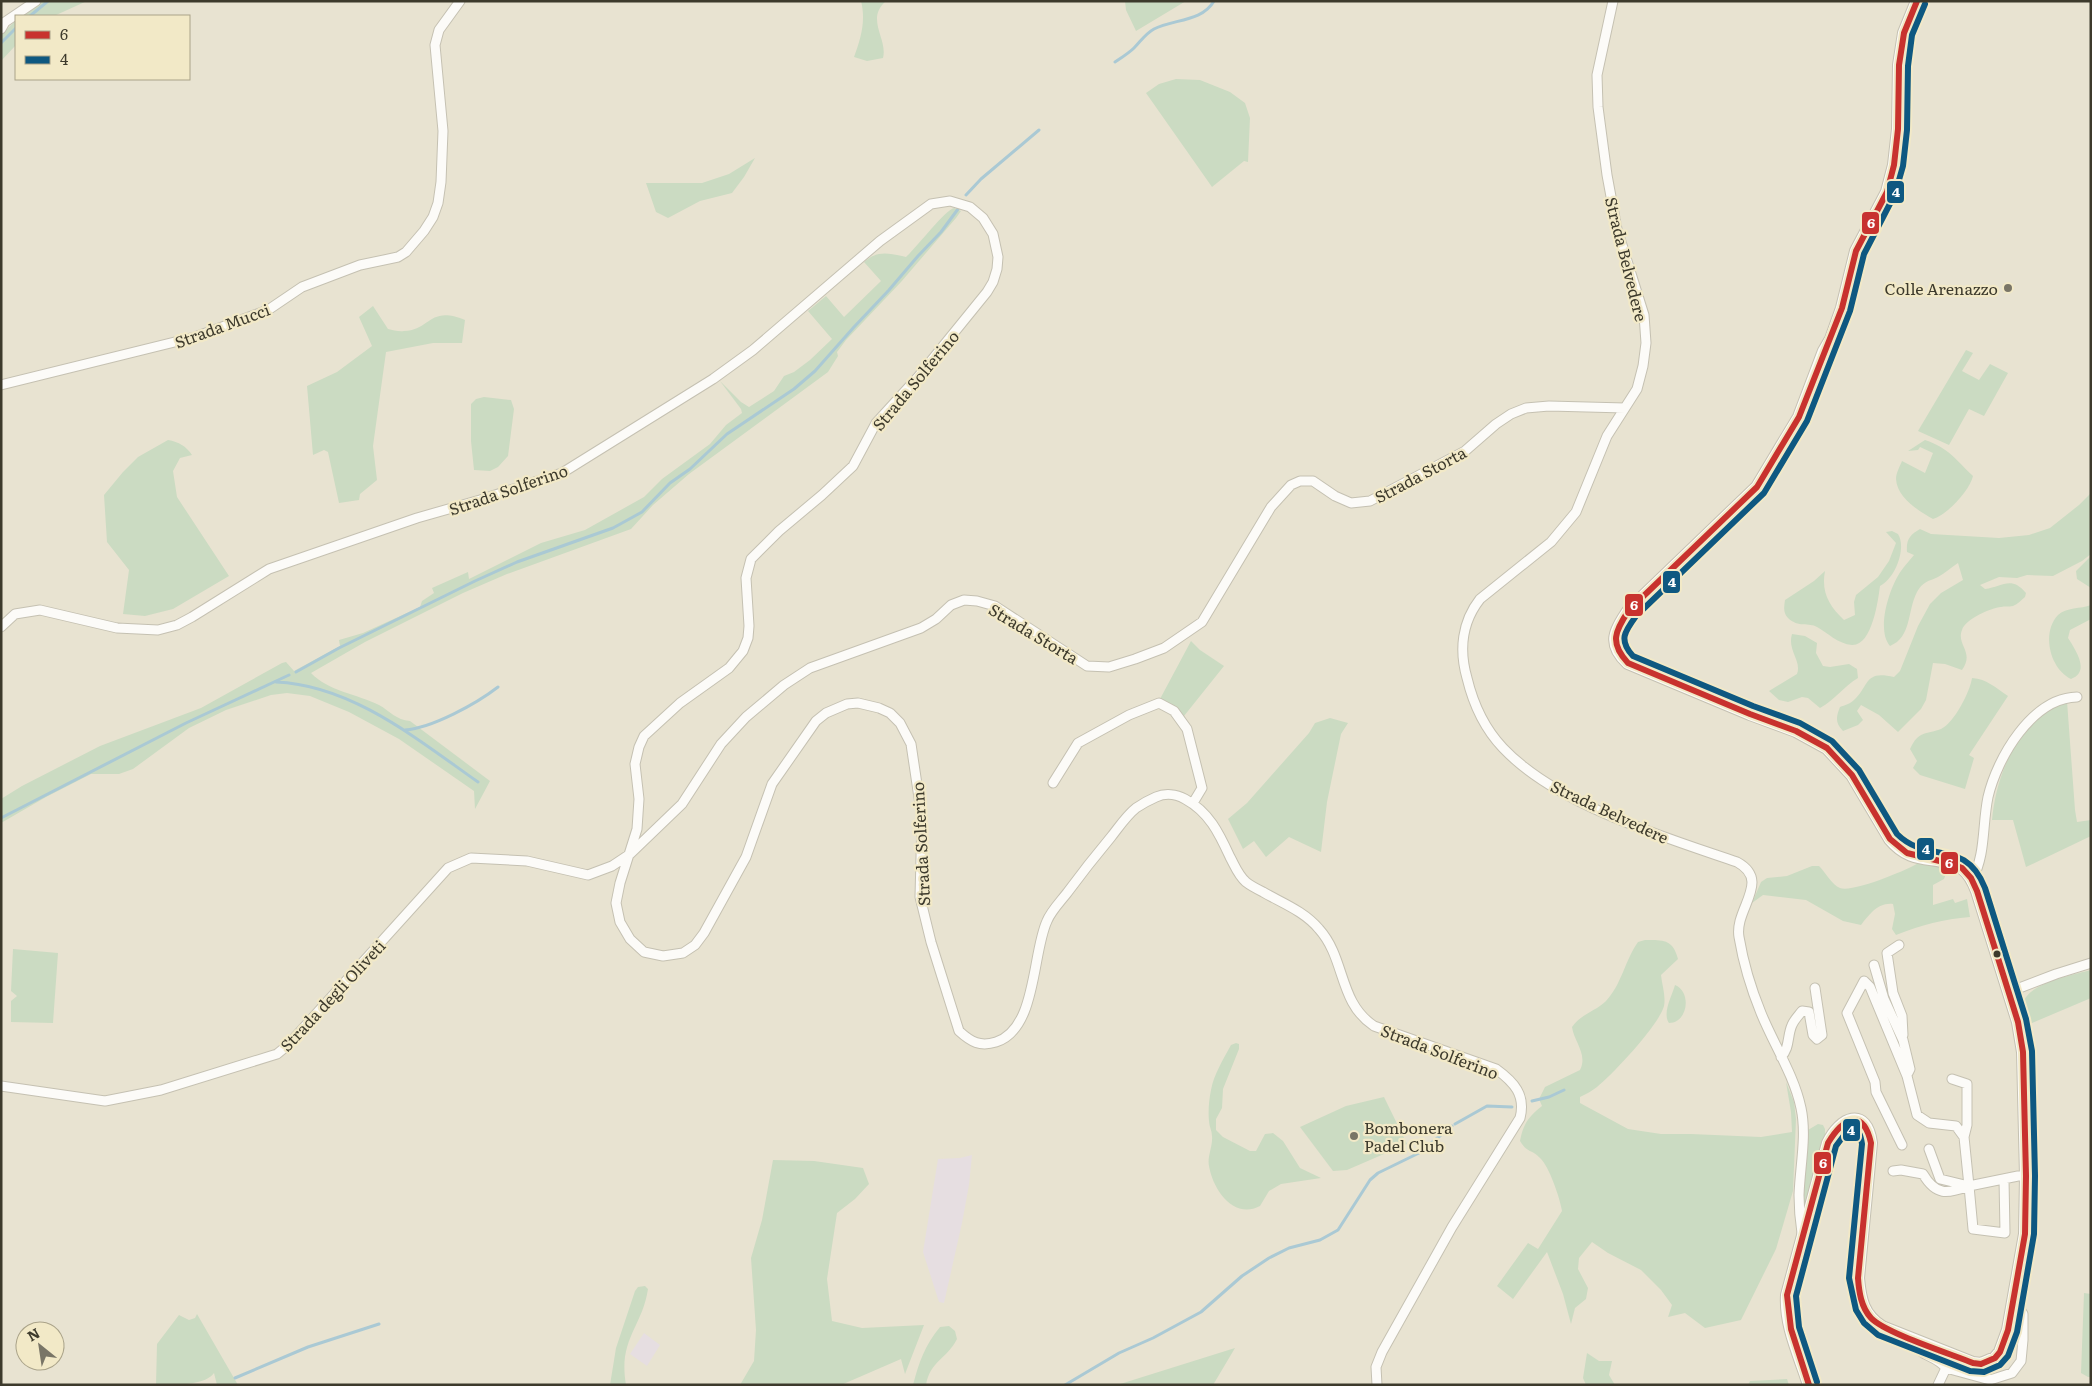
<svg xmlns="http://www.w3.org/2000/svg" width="2092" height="1386" font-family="Literata,serif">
	<rect width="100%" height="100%" fill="#e8e3d1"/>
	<!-- industrial -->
	<path fill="#e6dee1" d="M972 1155 969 1185 962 1223 944 1303 939 1302 923 1252 938 1159 960 1158Z
		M644 1333 660 1345 647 1366 630 1354Z"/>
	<!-- green -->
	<path fill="#cbdbc2" d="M41 1H87L54 16H21Z
		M861 1H886C865 19 888 39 883 58L867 61 854 57C861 38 866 21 861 1Z
		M1125 1H1186L1136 31 1126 10Z
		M16 20V45L1 61V35Z
		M1176 79 1200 80 1230 92 1245 103 1250 118 1248 162 1244 161 1212 187 1146 93 1159 84Z
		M755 158 744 177 732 193 700 201 668 218 656 212 646 183H702L729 174Z
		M954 208 961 211 956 218 901 282 846 340 837 352 838 356 828 372 689 474 653 505 631 529 507 574 463 593 365 642 311 673C328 691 357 694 379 705 390 711 396 720 410 721L490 781 475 809 474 791 399 739 349 712 310 696 287 693 271 695 226 710 189 728 133 769 119 774H91L46 797 1 823V799L22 786 100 746 201 708 282 663 286 662 294 671 340 646 339 640 363 633 420 607 422 601 434 593 432 588 468 572 469 579 541 543 585 530 644 497 662 479 710 444 726 425 742 413 741 409 720 381 741 402 749 407 774 391 784 376 794 372 810 360 832 339 808 311 826 296 844 317 881 281 864 262C878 250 888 253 906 257 917 247 945 210 954 208Z
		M373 306 388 329C393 330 399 332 404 331 431 330 429 305 465 320L462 343H433L386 352 373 446 377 480 360 494 359 500 339 503 328 452 324 450 313 455 307 386 337 372 372 346 359 317Z
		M1966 350 1973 353 1962 371 1979 380 1990 364 2008 373 1984 416 1969 409 1949 445 1918 431Z
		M484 397 511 400 514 409 508 456 498 467 490 471 474 470 471 441V404L476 399Z
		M168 440C179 442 186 446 192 455L180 458 173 471 177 497 229 576 173 609 145 616 123 614 129 570 107 542 104 495 123 472 138 457Z
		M1925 440C1949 448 1956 460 1973 476 1970 490 1947 515 1933 519 1919 511 1897 498 1896 479 1896 473 1900 466 1902 461L1925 473 1933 453 1920 447 1918 450 1908 451Z
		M2091 493V554L2082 561 2053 576 2027 575 2017 578 1999 577 1980 585 1985 589C2002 587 2011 575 2026 593L2025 597C2021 600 2018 604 2013 606 2008 607 2005 606 2001 607 1991 608 1965 619 1962 630 1956 645 1975 652 1962 670L1945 664 1933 663 1926 700 1921 709 1898 732 1879 715 1861 705 1857 711 1863 720 1858 725 1843 731C1835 723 1836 717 1840 707 1845 705 1850 704 1854 700 1870 685 1864 670 1894 677L1900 671 1918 626 1930 604 1941 593 1963 580 1958 563C1952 567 1945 573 1938 577 1929 581 1922 582 1917 592 1907 611 1912 637 1890 646 1876 630 1889 588 1901 571 1905 565 1910 560 1914 555L1907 552C1906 539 1910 535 1920 529L1931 534 1999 538 2029 535 2050 528 2079 505Z
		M1892 531 1898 534C1907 548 1895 579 1880 586 1878 601 1872 646 1852 645 1838 644 1828 633 1817 627 1809 622 1798 628 1788 618 1783 613 1784 607 1785 600L1814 581 1825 571C1821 592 1829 606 1844 620L1855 615 1854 602 1856 595 1878 577 1889 561 1896 543 1886 532Z
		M2091 556V588L2077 579 2076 571Z
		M2091 605V619L2070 630 2068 638C2075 649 2091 672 2071 679 2050 669 2041 633 2058 615 2066 607 2081 609 2091 605Z
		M1792 634 1805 636 1817 643 1816 653 1823 666 1830 667 1849 664 1857 669 1858 678C1844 686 1835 700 1820 708L1808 698 1802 697 1788 702 1779 700 1769 691 1797 674C1802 661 1787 650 1792 634Z
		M1191 641 1200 650 1224 666 1184 716 1160 699Z
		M1972 678C1987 679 1996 688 2008 696L1969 755 1974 758 1965 789 1920 775 1913 768 1917 761 1910 749C1919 730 1925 735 1941 729 1954 723 1970 692 1972 678Z
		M2067 701 2075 810 2077 822 2091 820V836L2026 867 2013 820H1992C1996 774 2019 717 2067 701Z
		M1330 718 1348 723 1341 734 1327 802 1321 852 1289 837 1266 857 1254 841 1243 849 1228 819 1247 803 1309 733 1315 723Z
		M1920 862 1944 866 1946 874 1944 879 1933 885V905L1953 899 1955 903 1967 899 1970 917C1944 919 1921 925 1896 935L1892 929 1895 914 1893 904C1878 902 1869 915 1861 925L1843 921 1806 900 1763 895 1752 903 1761 882 1767 878 1787 876 1812 866H1819C1826 873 1832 885 1840 888 1852 893 1908 870 1920 862Z
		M1645 940C1663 940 1673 939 1678 959L1661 975C1662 985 1666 996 1664 1006 1659 1025 1613 1074 1597 1087 1592 1091 1586 1094 1580 1097V1103L1628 1129 1661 1134H1691L1761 1137 1792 1132 1791 1112 1786 1082 1794 1102 1796 1119 1793 1191 1776 1249 1741 1320 1705 1328 1685 1313 1668 1317 1672 1305 1661 1290 1641 1270 1608 1253 1592 1242 1579 1258 1578 1269 1588 1288 1586 1299 1575 1308 1571 1324 1563 1294 1547 1252 1513 1299 1497 1286 1528 1243 1538 1249 1562 1211C1560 1198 1549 1166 1540 1158 1532 1149 1528 1154 1520 1141 1523 1124 1529 1116 1542 1106L1539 1099 1545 1087 1580 1070C1588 1054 1574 1042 1572 1027 1581 1014 1596 1011 1606 1001 1622 984 1625 960 1638 942Z
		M13 949 58 953 53 1023 11 1022V1001L17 996 11 991Z
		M2091 970V998L2032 1023V1030L2028 1031C2025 1024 2021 1013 2023 1004 2027 983 2073 975 2091 970Z
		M1675 985C1692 992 1688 1023 1669 1023 1662 1013 1672 996 1675 985Z
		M1236 1043 1239 1044V1049L1223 1089 1222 1108 1216 1119V1130L1223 1137 1250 1151H1256L1265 1134 1273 1133 1283 1141 1300 1168 1321 1178 1281 1184 1269 1191 1260 1206C1234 1220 1213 1190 1209 1166 1207 1157 1213 1146 1212 1136 1212 1131 1209 1126 1209 1121 1208 1111 1209 1100 1211 1090 1214 1074 1223 1060 1231 1045Z
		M1384 1097 1407 1144 1347 1170 1333 1171 1300 1127 1346 1106Z
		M1818 1124 1823 1125 1825 1129V1135L1806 1210 1801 1209 1799 1195 1808 1130Z
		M773 1160 814 1161 863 1168 869 1184 855 1199 837 1213 827 1279 832 1321 862 1328 924 1325 905 1374 901 1359 841 1385H740L754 1361 756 1330 751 1258 762 1220Z
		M645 1286 648 1289C642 1328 618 1339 626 1385H610L616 1348 635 1291 638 1287Z
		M2084 1293 2091 1294V1377H2088L2081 1373Z
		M197 1314 238 1385H217L214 1373C205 1386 172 1385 156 1385L157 1344 179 1315 189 1320 195 1318Z
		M949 1326 955 1331 957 1339C947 1359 930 1361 926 1385H913C919 1362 925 1345 940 1327Z
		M1235 1348 1213 1385H1117Z
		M1587 1353 1599 1361H1612L1609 1375 1615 1385H1586L1583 1378Z
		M1787 1379 1789 1385H1748L1750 1381Z"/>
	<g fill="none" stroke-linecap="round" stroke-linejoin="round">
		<!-- stream -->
		<path stroke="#aac9d4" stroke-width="3" d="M30 16 48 1
			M1 43 16 28
			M1115 62C1121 58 1129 53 1134 48 1141 41 1145 34 1154 29 1173 19 1202 22 1214 1
			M966 195 981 179 1039 130
			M296 672 339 648 475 581 517 562 613 528 642 512 670 483 690 469 727 434 794 389 815 371 854 327 889 290 918 256 941 232 958 209
			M276 682C352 685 418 740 478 782
			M405 730C432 728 476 704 498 687
			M1 818 186 723 289 675
			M1532 1101 1549 1097 1564 1090
			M1455 1124 1487 1106 1512 1107
			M235 1378 308 1347 379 1324
			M1065 1385 1119 1353 1153 1338 1201 1312 1242 1276 1269 1258 1289 1248 1320 1240 1338 1230 1370 1180 1378 1173 1419 1153 1452 1126"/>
		<!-- street casing -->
		<g stroke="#c5c1b2" stroke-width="11">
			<path id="street" d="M1613 1 1597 75 1598 107 1607 175 1617 229 1644 315 1646 343 1643 366 1637 389 1607 436 1576 512 1551 542 1480 599C1462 622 1459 650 1467 678 1473 703 1485 729 1503 748 1557 805 1664 837 1737 862 1772 881 1734 909 1739 937 1743 961 1752 991 1761 1013 1774 1045 1794 1075 1801 1108 1807 1136 1800 1166 1799 1195 1799 1208 1800 1220 1802 1233
				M1 29 5 22 36 1
				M1 385 195 337 268 310 302 287 360 265 398 257 406 252 424 231 433 217 438 203 441 182 443 131 435 45 439 30 460 1
				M1 627 15 614 40 610 117 628 158 630 177 625 192 617 269 569 417 518 480 500 562 473 713 379 753 350 880 241 931 204 950 201 970 207 983 218 993 234 998 257 997 269 993 282 987 292 918 377 876 423 853 466 822 495 779 531 751 559 746 578 749 626 748 638 743 651 729 668 680 703 644 736 639 747 635 764 639 799 637 829 620 883 616 903 620 922 630 939 644 952 663 956 683 953 695 945 704 933 746 857 772 784 816 721 826 713 847 704 858 703 879 708 890 713 900 723 911 744 922 818 920 897 931 942 959 1031C971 1042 980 1047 996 1042 1037 1029 1032 953 1047 921 1051 911 1060 902 1067 893 1081 874 1096 855 1111 837 1119 827 1126 816 1136 808 1142 804 1149 800 1156 797 1165 793 1176 794 1185 799 1209 812 1219 833 1230 857 1235 866 1238 875 1246 882 1251 886 1257 889 1263 892 1282 903 1304 911 1319 929 1346 959 1338 1002 1374 1026L1496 1069C1514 1082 1526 1095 1520 1118L1452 1227 1382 1352 1376 1367 1377 1385
				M1053 783 1078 743 1129 715 1159 703 1174 711 1187 729 1202 788 1193 803
				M1972 880C1986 854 1982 826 1988 797 1997 758 2032 698 2077 697
				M1899 945 1887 953 1893 993 1902 1016 1903 1035
				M1874 965 1884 999 1903 1040 1910 1069 1908 1073
				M2009 992 2056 974 2091 963
				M1781 1057C1790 1048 1787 1036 1792 1025 1794 1020 1799 1015 1802 1011L1809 1012 1813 1035 1817 1039 1822 1035 1815 988
				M1952 1079 1967 1084V1125L1964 1137 1969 1186
				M1 1086 105 1101 161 1090 277 1054 288 1045 448 868 471 858 527 861 588 875 612 866 630 854 682 804 721 744 746 717 784 685 810 668 921 628 936 619 951 605 964 600 977 601 995 606 1087 666 1109 667 1135 659 1164 648 1202 622 1271 507 1291 485 1300 481H1313L1335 496 1351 503 1370 501 1465 451 1496 424 1511 414 1526 408 1549 406 1625 408
				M1902 1145 1876 1092 1875 1082 1847 1013 1864 981 1870 987 1907 1076 1917 1115 1929 1123 1956 1126 1964 1137
				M1929 1149 1940 1179 1969 1186
				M1893 1171 1901 1170 1923 1174C1936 1196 1947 1194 1969 1186
				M2004 1179 2005 1233 1973 1229 1969 1186 2018 1176H2026
				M1910 1339C1922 1359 1935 1354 1946 1368L1938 1385
				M1946 1368 1990 1380 2012 1373 2021 1361 2023 1340V1314L2014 1300"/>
		</g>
		<!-- secondary casing -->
		<g stroke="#c5c1b2" stroke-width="14">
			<path id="secondary" d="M1809 1385C1800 1356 1785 1326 1787 1295L1828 1143C1840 1118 1866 1106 1871 1143L1858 1278C1860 1300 1863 1315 1882 1327L1973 1363 1981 1364 1995 1358 2000 1352 2008 1330 2025 1234 2026 1176 2023 1052 2018 1022 1977 891C1974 883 1969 873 1962 868 1936 853 1913 867 1890 839L1852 775 1827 748 1796 731 1750 714 1628 663C1607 644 1615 630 1629 610L1757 487 1799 417 1824 351 1831 339 1842 308 1856 251 1887 192 1894 165 1898 129 1899 65 1904 33 1917 1"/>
		</g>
		<!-- street -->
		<use href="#street" stroke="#fcfbf8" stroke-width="9"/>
		<!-- secondary -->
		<use href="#secondary" stroke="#fcfbf8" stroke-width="12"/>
		<!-- bus-1 casing -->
		<g stroke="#f2e9c7" stroke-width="10">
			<path id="bus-1" d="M1809 1385 1791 1329 1787 1295 1828 1143C1843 1118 1863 1108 1871 1143L1858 1278C1859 1292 1861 1307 1871 1318 1885 1333 1951 1354 1973 1363L1981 1364 1995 1358 2000 1352 2008 1330 2025 1234 2026 1176 2023 1052 2018 1022 1977 891 1971 878 1962 868 1952 864 1907 853 1890 839 1852 775 1827 748 1796 731 1750 714 1628 663C1609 643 1615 631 1629 610L1757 487 1799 417 1842 308 1856 251 1887 192 1894 165 1898 129 1899 65 1904 33 1917 1"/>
		</g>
		<!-- bus-2 casing -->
		<g stroke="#f2e9c7" stroke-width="10">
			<path id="bus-2" d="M1817 1382 1799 1327 1796 1296 1836 1146 1845 1134 1853 1129C1860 1130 1861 1138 1862 1144L1849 1278 1856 1310 1864 1323 1878 1335 1970 1371 1984 1372 2000 1365 2008 1356 2017 1332 2034 1234 2035 1176 2032 1051 2026 1019 1985 888C1965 837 1928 865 1897 834L1859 770 1832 741 1800 723 1753 706 1633 656C1618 640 1625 631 1636 616L1764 493 1807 421 1850 311 1864 254 1895 194 1903 166 1907 130 1908 66 1912 35 1925 4"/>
		</g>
		<!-- bus-1 -->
		<use href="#bus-1" stroke="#c8322e" stroke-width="6"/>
		<!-- bus-2 -->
		<use href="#bus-2" stroke="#0e5881" stroke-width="6"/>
	</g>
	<!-- markers -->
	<g fill="#797566" stroke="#f2e9c7" stroke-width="2">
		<circle cx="2008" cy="288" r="5"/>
		<circle cx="1354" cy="1136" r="5"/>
	</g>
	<circle fill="#3d3a2c" stroke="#f2e9c7" stroke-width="2" cx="1997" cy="954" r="4.5"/>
	<g text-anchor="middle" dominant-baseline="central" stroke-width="4.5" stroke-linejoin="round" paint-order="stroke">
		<!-- street labels -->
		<g font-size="16" fill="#3d3a2c" stroke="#f2e9c7">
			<text transform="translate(1627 259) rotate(76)">Strada Belvedere</text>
			<text transform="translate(222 325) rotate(-20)">Strada Mucci</text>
			<text transform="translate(915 380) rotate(-50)">Strada Solferino</text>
			<text transform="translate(1420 474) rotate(-28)">Strada Storta</text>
			<text transform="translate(508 489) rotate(-19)">Strada Solferino</text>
			<text transform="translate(1034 633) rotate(31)">Strada Storta</text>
			<text transform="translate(1610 811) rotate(25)">Strada Belvedere</text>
			<text transform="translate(920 844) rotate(-93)">Strada Solferino</text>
			<text transform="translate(332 995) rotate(-47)">Strada degli Oliveti</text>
			<text transform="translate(1440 1051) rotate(21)">Strada Solferino</text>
		</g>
		<!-- poi labels -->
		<g font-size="16" fill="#3d3a2c" stroke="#f2e9c7" text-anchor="end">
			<text x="1998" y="288">Colle Arenazzo</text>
			<text x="1364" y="1127" text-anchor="start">Bombonera<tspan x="1364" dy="18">Padel Club</tspan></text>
		</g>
	</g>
	<g stroke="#f2e9c7" stroke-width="2">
		<rect x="1886" y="180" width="19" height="24" rx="5" fill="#0e5881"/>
		<rect x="1861" y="211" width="19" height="24" rx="5" fill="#c8322e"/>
		<rect x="1662" y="570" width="19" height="24" rx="5" fill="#0e5881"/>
		<rect x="1624" y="593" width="20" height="24" rx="5" fill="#c8322e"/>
		<rect x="1916" y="837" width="19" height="24" rx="5" fill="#0e5881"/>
		<rect x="1940" y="851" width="19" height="24" rx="5" fill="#c8322e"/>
		<rect x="1842" y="1118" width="19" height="24" rx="5" fill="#0e5881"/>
		<rect x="1813" y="1151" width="19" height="24" rx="5" fill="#c8322e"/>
	</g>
	<g font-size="14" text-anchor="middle" font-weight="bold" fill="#fff">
		<text x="1896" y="197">4</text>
		<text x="1871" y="228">6</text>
		<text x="1672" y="587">4</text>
		<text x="1634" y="610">6</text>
		<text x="1926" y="854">4</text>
		<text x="1949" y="868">6</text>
		<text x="1851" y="1135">4</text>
		<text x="1823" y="1168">6</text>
	</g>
	<!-- border -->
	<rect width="2092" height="1386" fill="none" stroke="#3d3a2c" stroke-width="5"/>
	<!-- legend -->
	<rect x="15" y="15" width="175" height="65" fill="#f2e9c7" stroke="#aaa389"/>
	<rect x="25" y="31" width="25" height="8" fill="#c8322e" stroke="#aaa389"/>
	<text x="60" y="40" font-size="15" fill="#3d3a2c">6</text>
	<rect x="25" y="56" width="25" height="8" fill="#0e5881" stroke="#aaa389"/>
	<text x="60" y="65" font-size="15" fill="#3d3a2c">4</text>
	<!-- north arrow -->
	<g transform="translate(40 1346) rotate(330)"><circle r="24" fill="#f2e9c7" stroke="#aaa389"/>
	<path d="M0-4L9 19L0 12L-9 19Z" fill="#797566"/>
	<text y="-8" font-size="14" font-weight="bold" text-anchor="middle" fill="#3d3a2c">N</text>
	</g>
</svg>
